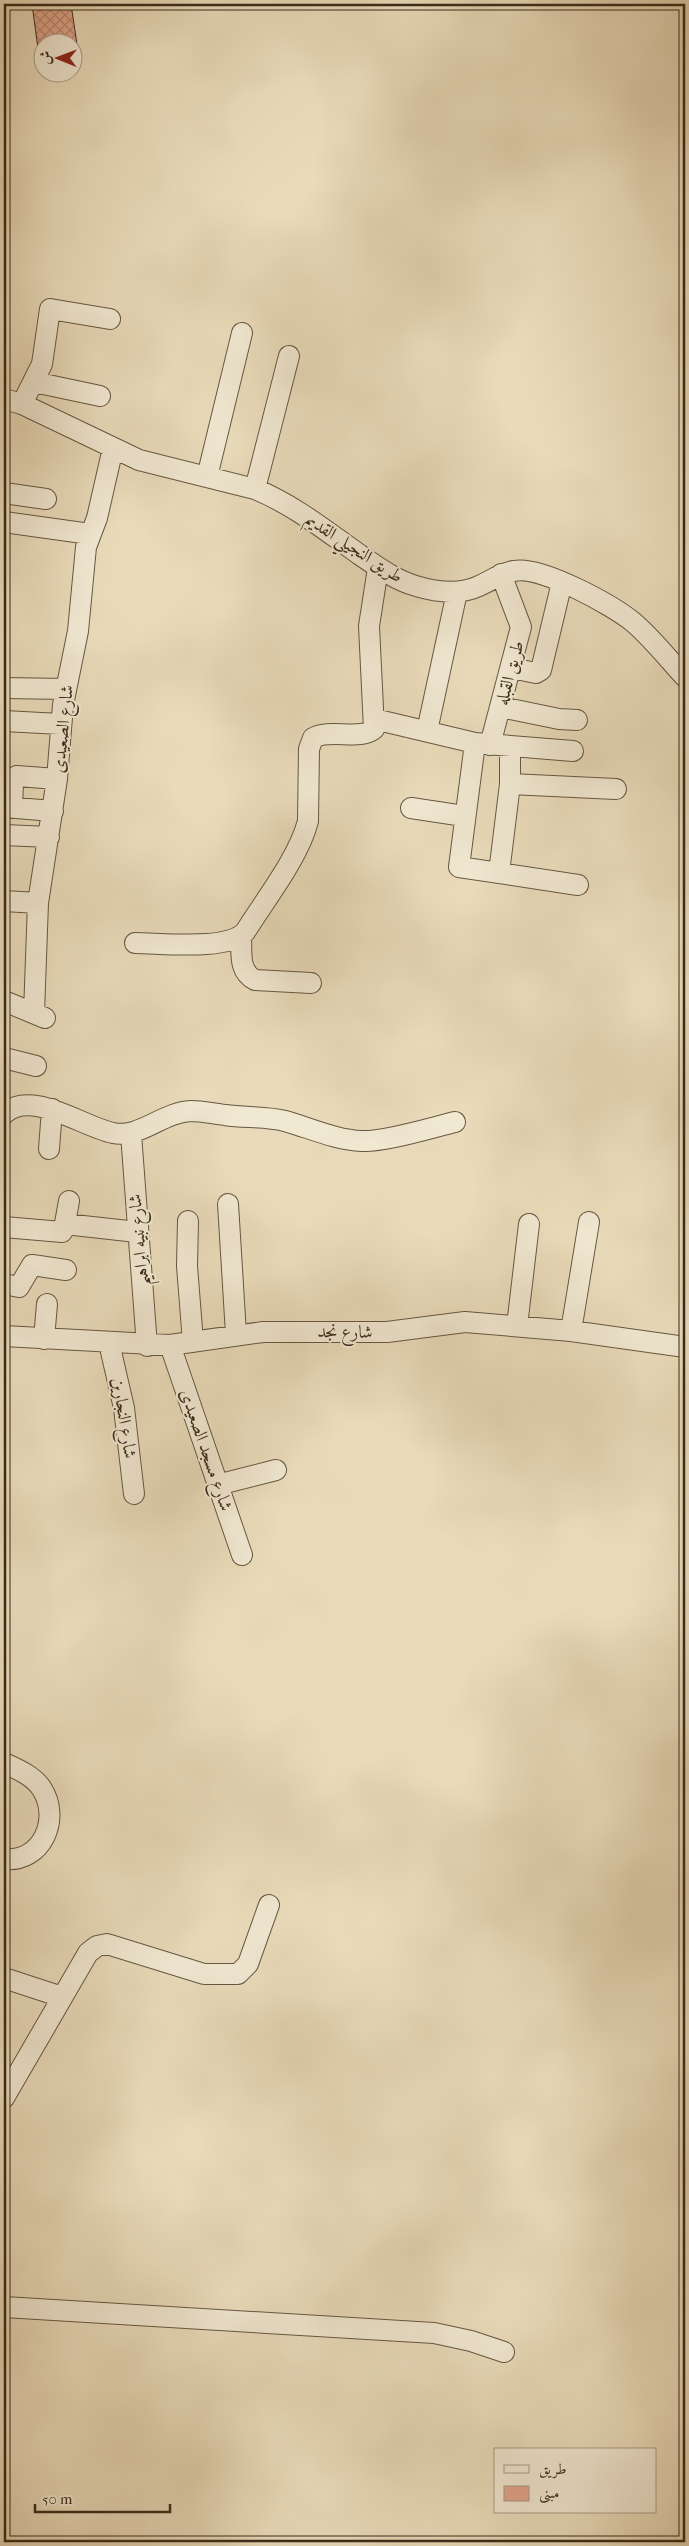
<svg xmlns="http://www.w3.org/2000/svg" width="689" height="2546" font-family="'IM FELL French Canon',Amiri,serif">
	<defs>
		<pattern id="building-cross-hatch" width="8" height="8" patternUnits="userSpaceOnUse" patternTransform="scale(1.25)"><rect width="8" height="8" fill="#e2a68b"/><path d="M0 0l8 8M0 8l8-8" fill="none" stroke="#b88771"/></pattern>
	</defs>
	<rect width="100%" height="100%" fill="#e9dbba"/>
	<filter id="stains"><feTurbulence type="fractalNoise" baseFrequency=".004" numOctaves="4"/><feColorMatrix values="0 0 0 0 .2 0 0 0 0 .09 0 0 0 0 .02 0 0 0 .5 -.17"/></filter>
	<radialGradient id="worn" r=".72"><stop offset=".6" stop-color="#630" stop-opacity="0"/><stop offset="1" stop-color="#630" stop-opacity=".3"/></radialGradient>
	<!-- building -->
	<path fill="url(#building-cross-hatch)" stroke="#3a2b1a" d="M32 4H71L79 58 72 59V42H42V63L40 64Z"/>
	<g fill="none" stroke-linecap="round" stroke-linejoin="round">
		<!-- minor casing -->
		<g stroke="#665742" stroke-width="22">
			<path id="minor" d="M34 382 100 396
				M4 399 22 404 139 460 255 489C294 505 326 531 360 555 378 567 395 580 416 586 436 592 460 595 479 586 491 581 500 573 514 571 540 565 612 605 633 622 652 638 668 659 685 677
				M22 404 42 364 50 309 110 319
				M207 477 242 333
				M255 489 289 356
				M4 493 46 499
				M4 522 90 534
				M511 668 536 673 541 670 562 582
				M4 688 66 689
				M501 707 559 719 577 720
				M374 719 475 743 573 751
				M4 721 60 724
				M427 731 457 592
				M475 743 459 867 578 885
				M490 745 521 627 501 574
				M510 784 616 789
				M4 807 53 811
				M12 808 13 783 17 776 57 779
				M411 808 464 816
				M4 835 49 837
				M499 873 510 784V747
				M4 901 38 903
				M241 937C242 953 238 971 255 980L311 983
				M135 943C162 943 227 951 245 932 265 900 299 857 308 821L309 749 313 738C329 728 361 741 374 729L369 626 378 568
				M4 1001 45 1018
				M34 1013 38 903 57 779 63 705 78 631 86 547 97 518 113 448
				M4 1058 36 1066
				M4 1114C30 1088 83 1127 113 1133 139 1139 163 1112 191 1111 203 1111 214 1114 225 1115 245 1118 266 1116 285 1121 310 1128 336 1140 362 1141 385 1142 430 1128 455 1122
				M131 1134 147 1346
				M49 1149 52 1109
				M228 1204 236 1334
				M188 1221 187 1266 193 1342
				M65 1224 137 1232
				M4 1227 62 1232 64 1229 69 1201
				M4 1284 19 1287 32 1265 66 1270
				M517 1326 529 1224
				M571 1331 589 1222
				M4 1336 170 1345 263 1332H387L465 1322 571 1331 685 1347
				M44 1339 47 1304
				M109 1343 124 1408 134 1494
				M170 1345 242 1555
				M217 1485 276 1470
				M4 1763C17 1769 34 1776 42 1789 61 1819 42 1863 4 1859
				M4 1978 62 1997
				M4 2098 88 1953 97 1946 107 1944 204 1974H238L248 1964 269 1905
				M4 2307 434 2333 471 2341 504 2352"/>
		</g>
		<!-- minor -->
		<use href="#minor" stroke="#f1e8d2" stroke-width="20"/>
	</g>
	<g text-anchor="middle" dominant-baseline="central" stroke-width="4" stroke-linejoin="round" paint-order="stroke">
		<!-- street labels -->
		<g font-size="18" fill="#3a2b1a" stroke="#f1e8d2">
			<text transform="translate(354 548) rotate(33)">طريق النجيلي القديم</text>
			<text transform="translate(510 673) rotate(-75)">طريق القبله</text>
			<text transform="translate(63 729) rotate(-84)">شارع الصعيدى</text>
			<text transform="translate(139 1240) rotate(-95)">شارع نبيه ابراهيم</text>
			<text transform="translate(345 1332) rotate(1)">شارع نجد</text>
			<text transform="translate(124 1418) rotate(81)">شارع النجارين</text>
			<text transform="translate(206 1450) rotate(71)">شارع مسجد الصعيدى</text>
		</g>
	</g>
	<!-- margin -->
	<rect width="689" height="2546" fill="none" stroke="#e9dbba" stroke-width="20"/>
	<rect x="5" y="5" width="679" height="2536" fill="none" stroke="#3a2b1a" stroke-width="2.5"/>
	<rect x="10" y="10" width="669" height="2526" fill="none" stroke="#3a2b1a"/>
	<!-- legend -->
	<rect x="494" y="2448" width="162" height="65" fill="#f1e8d2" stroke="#a89c88"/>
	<rect x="504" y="2465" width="25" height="8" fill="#f1e8d2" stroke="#a89c88"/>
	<text x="539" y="2474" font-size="15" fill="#3a2b1a">طريق</text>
	<rect x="504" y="2486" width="25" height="15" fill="#e2a68b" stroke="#a89c88"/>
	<text x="539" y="2498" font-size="15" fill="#3a2b1a">مبنى</text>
	<!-- north arrow -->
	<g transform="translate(58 58) rotate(271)"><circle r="24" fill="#f1e8d2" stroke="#a89c88"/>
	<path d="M0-4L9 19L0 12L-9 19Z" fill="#8f2418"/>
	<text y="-8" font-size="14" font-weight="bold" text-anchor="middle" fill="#3a2b1a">ش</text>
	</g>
	<!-- scale -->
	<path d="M35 2504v8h135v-8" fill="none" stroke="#3a2b1a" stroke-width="2.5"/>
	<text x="42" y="2504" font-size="15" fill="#3a2b1a" stroke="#f1e8d2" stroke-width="4" paint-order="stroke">50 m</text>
	<rect width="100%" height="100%" filter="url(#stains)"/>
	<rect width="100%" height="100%" fill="url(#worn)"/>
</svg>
